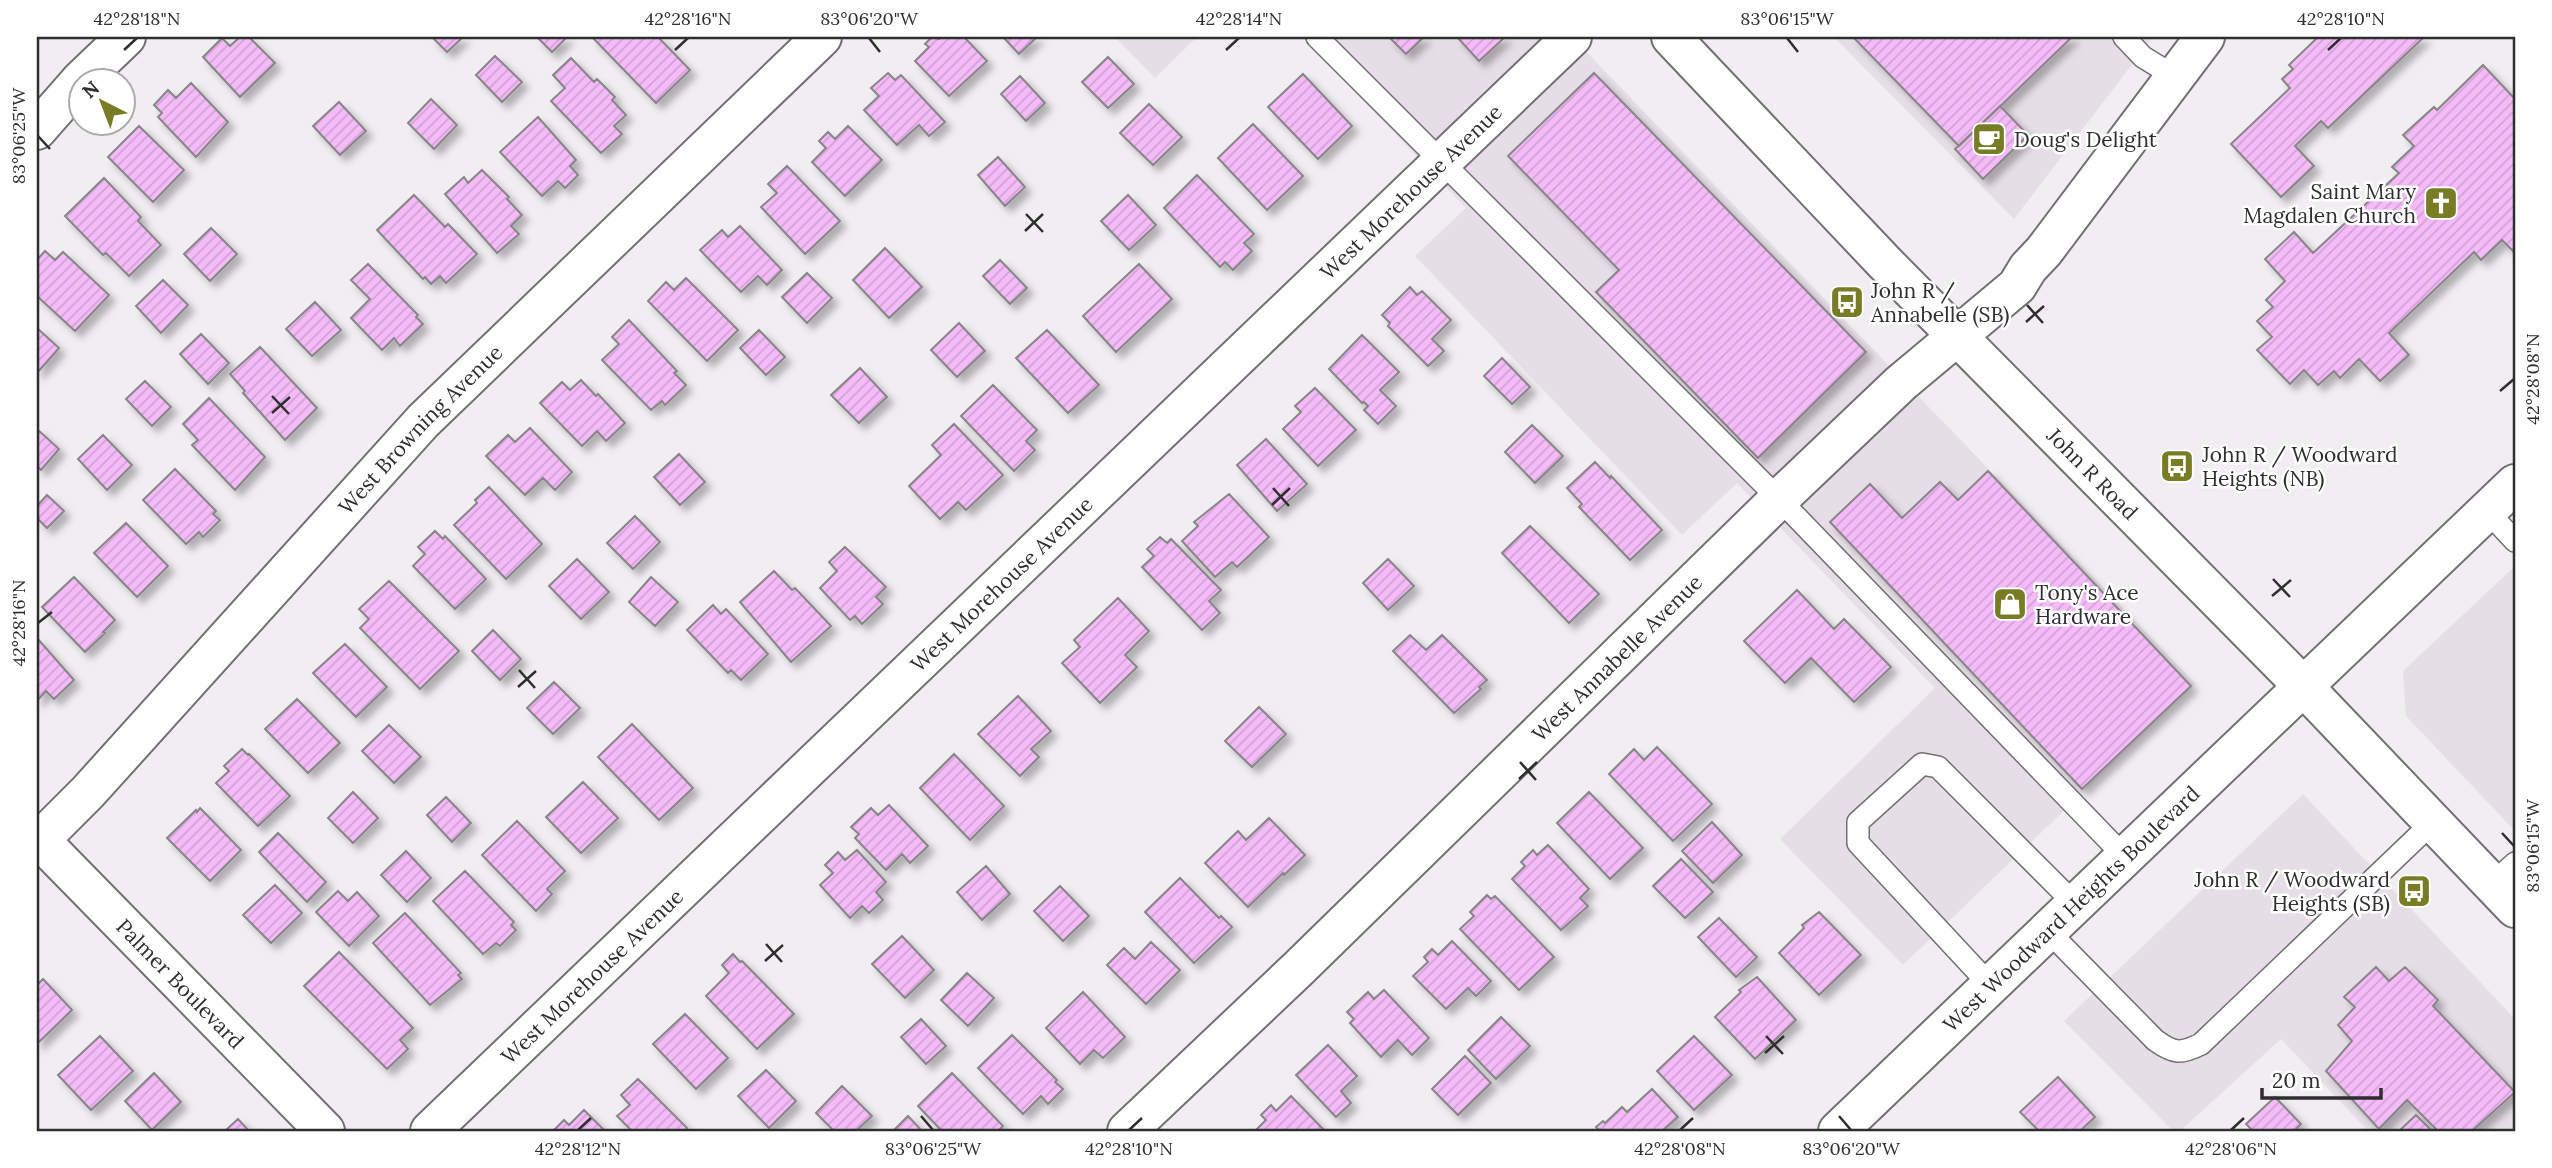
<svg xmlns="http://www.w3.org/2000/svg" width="2552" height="1168" font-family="Lora,serif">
	<defs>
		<pattern id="building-hatch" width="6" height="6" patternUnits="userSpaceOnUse" patternTransform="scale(1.75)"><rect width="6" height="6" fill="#f4bbf8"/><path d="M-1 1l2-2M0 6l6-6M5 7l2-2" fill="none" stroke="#d2a1d5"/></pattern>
		<filter id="shadow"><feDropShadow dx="6" dy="6" stdDeviation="3.5" flood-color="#0004"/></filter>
	</defs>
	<rect width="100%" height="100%" fill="#f1eef1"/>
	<!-- built -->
	<path fill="#e6dee6" d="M1115 37H1197L1155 78Z
		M1302 37H1572L2196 684 1903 965 1780 839 1935 688 1737 483 1682 535 1415 256 1466 208Z
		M1834 37H2153L2014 219Z
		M2515 566V831L2406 716 2403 671Z
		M2303 794 2515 1019V1131H2368L2281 1039 2180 1131H2173L2064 1021Z"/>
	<!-- building -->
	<path fill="url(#building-hatch)" stroke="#888588" stroke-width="2" filter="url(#shadow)" d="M240 37H249L275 63 240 97 203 57 222 38 230 46Z
		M432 37H463L447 52Z
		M537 37H567L552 52Z
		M592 37H658L690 70 656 103Z
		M932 37 939 39 941 37H964L987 61 949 96 915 61 929 47 925 44Z
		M1003 37H1037L1019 54Z
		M1389 37H1424L1406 54Z
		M1457 37H1505L1479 61Z
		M1853 37H2072L1959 146Z
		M2318 37H2424L2328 128 2321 121 2295 146 2314 166 2281 197 2231 144 2290 88 2282 79 2293 69 2289 65Z
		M495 56 522 82 502 102 476 75Z
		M1108 57 1134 84 1108 108 1082 82Z
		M571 58 594 82 597 79 615 97 612 100 626 115 614 126 622 134 601 153 551 101 565 88 553 75Z
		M2483 65 2515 99V249L2513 251 2502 240 2481 260 2474 252 2389 333 2409 355 2380 381 2359 359 2340 378 2334 371 2318 385 2304 370 2290 384 2257 350 2272 337 2257 321 2273 307 2266 300 2285 281 2265 259 2294 232 2313 253 2399 173 2392 167 2414 146 2403 135 2434 107 2437 110Z
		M888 73 895 80 901 75 945 122 929 136 919 125 897 145 864 110 879 96 871 88Z
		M1594 73 1866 352 1758 458 1596 292 1619 270 1508 156Z
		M1303 74 1352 126 1318 159 1268 107Z
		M1020 76 1045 103 1026 121 1001 94Z
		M191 83 228 122 196 157 158 117 162 113 154 105 168 90 176 98Z
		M431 99 457 125 434 149 408 123Z
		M339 102 366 131 340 155 313 126Z
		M1149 104 1182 137 1153 165 1120 133Z
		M2000 106 2028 135 1983 179 1955 149Z
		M538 117 576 160 570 166 578 175 565 188 558 181 542 196 500 152Z
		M1253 124 1303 176 1267 210 1218 158Z
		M139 126 184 170 153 202 108 157Z
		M848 126 882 160 845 196 812 162 826 148 819 141 828 132 835 139Z
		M998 157 1025 187 1005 206 978 175Z
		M787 166 840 221 805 254 761 207 777 193 768 184Z
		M482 170 509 197 507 199 522 215 511 226 519 234 497 253 445 194 464 177 468 183Z
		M1197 175 1254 234 1244 243 1252 251 1233 270 1225 262 1220 267 1164 208Z
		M104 178 141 217 138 221 161 245 129 276 106 253 103 255 65 216Z
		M414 195 445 227 448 224 477 254 446 283 440 276 431 284 425 277 423 279 377 230Z
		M1128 195 1156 225 1129 250 1101 221Z
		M740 226 782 270 767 285 758 276 741 292 700 250 722 230 728 237Z
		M211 228 237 254 210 281 184 254Z
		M885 248 922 287 889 318 853 280Z
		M45 251 55 260 63 252 109 295 75 331 37 296V260Z
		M1000 260 1027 288 1010 304 983 276Z
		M368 264 418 315 416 317 423 324 400 346 394 338 382 350 351 318 370 299 351 280Z
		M1139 264 1172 299 1116 352 1083 316Z
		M807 273 832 298 807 323 782 297Z
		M686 278 738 330 707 361 648 301 666 282 674 290Z
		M163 280 188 305 161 333 136 306Z
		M1410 287 1417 295 1422 291 1451 320 1432 339 1444 351 1428 366 1388 326 1390 323 1382 315Z
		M315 302 341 330 312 356 286 329Z
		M629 320 677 371 674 373 686 385 665 405 662 401 651 410 602 360 619 344 612 337Z
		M959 323 985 351 957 377 931 350Z
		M37 328 59 348 37 373Z
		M759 330 785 357 766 375 740 348Z
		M1047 330 1099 385 1068 413 1016 358Z
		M201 334 229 363 208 384 180 354Z
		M1362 335 1399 372 1380 390 1396 406 1378 424 1364 410 1368 406 1364 402 1362 403 1329 369Z
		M260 347 317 408 285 440 243 393 245 391 230 374Z
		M1502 358 1530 387 1512 404 1484 376Z
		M860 368 887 397 859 423 831 395Z
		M581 380 596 396 598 394 625 423 606 441 597 431 582 446 540 403 562 382 570 390Z
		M145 381 171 407 152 426 126 399Z
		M993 385 1037 430 1026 441 1035 450 1014 471 961 416Z
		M1315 388 1356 430 1318 466 1283 429 1301 412 1295 406Z
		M209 398 265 457 235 490 192 445 198 440 183 424Z
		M954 424 1003 475 966 510 958 502 940 519 909 486 941 455 932 445Z
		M1532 425 1563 456 1535 483 1505 452Z
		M530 428 572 472 555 490 543 478 525 495 486 456 508 435 515 442Z
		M37 429 59 449 41 470 37 466Z
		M103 435 132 465 107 490 78 459Z
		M1266 439 1307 484 1277 511 1237 465Z
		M679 454 705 482 680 505 654 477Z
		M1595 462 1610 478 1611 476 1662 530 1630 560 1579 507 1582 504 1567 488Z
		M175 469 216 511 213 514 220 520 203 537 199 532 186 544 143 500Z
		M1988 471 2191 686 2082 789 1830 522 1870 484 1902 518 1940 482 1958 500Z
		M489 487 542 544 506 579 454 525 477 503 475 500Z
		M1229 494 1269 537 1237 567 1232 562 1215 577 1182 541 1198 526 1194 522Z
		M47 495 64 511 47 528 37 518V506Z
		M635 516 660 542 633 569 607 543Z
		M126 523 168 566 137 597 94 553Z
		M1530 526 1599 594 1569 623 1502 553Z
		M435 531 443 539 445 536 486 579 455 609 413 566 425 554 418 547Z
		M1160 537 1167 543 1171 539 1221 590 1209 601 1220 613 1202 630 1142 567 1154 556 1147 549Z
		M845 547 886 587 876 597 883 604 862 624 855 616 850 620 820 588 837 571 829 562Z
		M577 559 609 592 581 619 549 586Z
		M1388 559 1414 586 1388 610 1363 583Z
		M774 571 792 590 795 588 831 626 791 662 740 602Z
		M74 577 115 620 103 632 105 633 85 652 42 607Z
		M651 577 678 602 655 626 629 602Z
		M389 581 459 651 420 689 360 628 369 619 359 609Z
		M1797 590 1834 629 1844 619 1891 667 1854 702 1811 658 1785 683 1744 641Z
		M1118 598 1149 631 1125 655 1137 667 1100 703 1062 663 1080 647 1074 640Z
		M713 605 721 614 726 609 768 654 741 680 731 670 728 673 687 630Z
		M493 630 521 659 500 680 472 651Z
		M1410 635 1426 650 1442 635 1487 680 1479 687 1481 689 1454 713 1393 651Z
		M37 638 74 680 54 699 46 691 37 701Z
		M345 644 387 687 356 717 313 673Z
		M554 682 580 708 553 734 527 708Z
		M1018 696 1051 731 1031 749 1039 757 1020 776 978 734Z
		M297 699 340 743 308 773 265 729Z
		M1259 707 1286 734 1252 767 1225 741Z
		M632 724 693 788 659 820 598 757Z
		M389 725 421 757 394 783 362 751Z
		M1657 747 1712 804 1673 841 1609 774 1634 749 1644 760Z
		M242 749 248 755 249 754 290 796 258 826 216 783 229 771 224 766Z
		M954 754 1004 806 970 840 920 788Z
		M583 782 618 818 581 853 546 817Z
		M353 792 378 818 353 843 328 818Z
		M1589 792 1643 848 1610 879 1557 823Z
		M446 797 471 823 452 842 427 815Z
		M889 805 928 846 910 863 902 854 886 870 855 838 859 834 851 827 871 808 878 815Z
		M200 808 241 850 210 881 167 838 196 810 197 812Z
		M1269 818 1305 855 1284 875 1283 873 1248 907 1205 863 1238 831 1246 840Z
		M517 821 565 871 547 889 552 894 536 911 482 855Z
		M1712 822 1742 855 1713 883 1682 851Z
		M278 833 326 882 307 902 259 852Z
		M1548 845 1589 889 1580 898 1588 906 1561 930 1512 879 1525 866 1521 862 1533 850 1537 855Z
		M857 850 886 882 876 892 883 900 869 913 862 906 850 918 820 885 833 873 825 865 838 852 845 860Z
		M406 851 431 878 407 902 381 875Z
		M1681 859 1713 892 1685 918 1653 886Z
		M986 866 1010 894 982 920 957 892Z
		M465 871 514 922 511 925 516 930 500 946 496 943 483 954 433 901Z
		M1180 878 1219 918 1221 916 1232 927 1194 963 1145 912Z
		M275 885 302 913 271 943 243 915Z
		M1060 886 1089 916 1063 941 1034 911Z
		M338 891 348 901 357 892 379 916 349 946 316 912Z
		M1487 895 1491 899 1495 896 1554 957 1519 990 1460 929 1474 916 1470 912Z
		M1819 912 1861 955 1819 995 1779 953 1804 928 1802 925Z
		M405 913 461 973 458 975 462 979 430 1005 373 943Z
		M1719 918 1757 957 1736 977 1698 937Z
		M902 936 934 970 905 998 872 964Z
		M1452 941 1491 981 1476 996 1468 988 1446 1009 1413 976 1428 962 1424 957 1432 949 1438 955Z
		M1151 942 1180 970 1146 1004 1107 965 1124 948 1135 959Z
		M339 952 413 1028 400 1040 408 1049 387 1069 304 986Z
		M733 954 740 962 742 961 794 1014 757 1049 706 996 729 973 722 965Z
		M2376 967 2389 981 2405 967 2438 1000 2433 1006 2515 1092 2472 1131H2438L2407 1100 2379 1129 2326 1071 2352 1041 2338 1025 2355 1007 2344 997Z
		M967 973 994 998 968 1026 941 1000Z
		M1757 977 1796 1020 1755 1059 1715 1017 1741 992 1739 990Z
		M43 979 72 1010 37 1044V985Z
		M1384 990 1429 1038 1412 1055 1398 1040 1381 1057 1350 1023 1354 1019 1347 1012 1368 992 1374 999Z
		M1083 992 1125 1037 1103 1058 1094 1050 1080 1064 1046 1028Z
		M685 1014 728 1058 696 1089 653 1044Z
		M1501 1017 1530 1046 1496 1079 1468 1050Z
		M921 1019 946 1046 926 1064 901 1037Z
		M1012 1035 1057 1080 1055 1082 1063 1089 1048 1104 1041 1096 1023 1114 978 1068Z
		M100 1036 133 1071 91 1110 58 1075Z
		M1694 1036 1732 1075 1694 1110 1657 1071Z
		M1328 1045 1357 1076 1341 1091 1351 1103 1336 1117 1296 1075Z
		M1465 1056 1491 1083 1458 1115 1432 1089Z
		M766 1070 796 1101 769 1128 738 1096Z
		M154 1073 181 1102 152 1130 125 1101Z
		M952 1073 1003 1126 998 1131H942L918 1106Z
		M2058 1077 2095 1117 2080 1131H2039L2020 1112Z
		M638 1079 687 1128 684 1131H632L617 1116 630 1105 621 1095Z
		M842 1086 872 1116 856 1131H834L816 1113Z
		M1652 1089 1678 1117 1662 1131H1596L1598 1129 1596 1127 1603 1121 1605 1123 1622 1107 1627 1112Z
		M1291 1096 1323 1129 1321 1131H1255L1266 1120 1261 1115 1271 1105 1276 1111Z
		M2275 1097 2301 1124 2294 1131H2253L2246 1124Z
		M584 1110 605 1131 554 1130 564 1120 569 1125Z
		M2416 1115 2432 1131H2399Z
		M908 1116 922 1131H893Z
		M238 1119 249 1131H225Z"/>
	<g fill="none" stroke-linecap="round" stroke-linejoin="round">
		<!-- lane casing -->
		<g stroke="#737073" stroke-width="24">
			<path id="lane" d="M1317 37 1779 499 2124 856
				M2124 37 2143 57 2174 76
				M2487 511 2515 541
				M2492 884 2515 863
				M2047 930 2155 1040C2174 1054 2181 1054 2201 1044L2433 822
				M1990 985 1858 843V822L1922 764 1938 767 2075 904"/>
		</g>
		<!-- street casing -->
		<g stroke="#737073" stroke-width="42">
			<g id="street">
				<path d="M81 80 126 37"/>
				<path d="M37 130 80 81"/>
				<path id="s1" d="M37 837 325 1131"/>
				<path id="s2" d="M37 843 88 792 423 421 822 37"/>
				<path id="s3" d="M430 1131 1572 37"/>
				<path id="s4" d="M1127 1131 1299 968 1779 499 1901 383 2017 286 2028 268 2044 251 2205 37"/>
			</g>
		</g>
		<!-- secondary casing -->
		<g stroke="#737073" stroke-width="42">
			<g id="secondary">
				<path id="s5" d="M1671 37 1885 263 2302 685 2515 908"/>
				<path id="s6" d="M1838 1131 2515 484"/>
			</g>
		</g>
		<!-- lane -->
		<use href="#lane" stroke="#fff" stroke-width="21"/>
		<!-- street -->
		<use href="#street" stroke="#fff" stroke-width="38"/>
		<!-- secondary -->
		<use href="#secondary" stroke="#fff" stroke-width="38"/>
	</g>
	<!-- ticks -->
	<path fill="none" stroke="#2f2e2f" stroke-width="2.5" d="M869 38 880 52M1787 38 1798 52M124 50 137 38M675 50 688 38M1226 50 1239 38M2328 50 2341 38M38 136 50 149M1026 214 1043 232M1025 231 1043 214M2027 305 2043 323M2026 322 2044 306M2500 391 2514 379M272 396 289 414M272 413 290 397M1273 488 1289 506M1272 505 1290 488M2273 579 2290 597M2272 596 2291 580M38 623 52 612M519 670 535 688M518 687 536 671M1520 762 1536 780M1519 779 1537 762M2502 833 2514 846M766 944 782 962M765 961 783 945M1766 1036 1783 1054M1765 1053 1784 1036M921 1116 933 1130M1839 1116 1851 1130M578 1130 591 1118M1129 1130 1142 1118M1680 1130 1693 1118M2231 1130 2244 1118"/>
	<!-- icons -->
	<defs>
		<g id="cafe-square" transform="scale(1.75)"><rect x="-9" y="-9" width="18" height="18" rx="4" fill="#787c25" stroke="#fff"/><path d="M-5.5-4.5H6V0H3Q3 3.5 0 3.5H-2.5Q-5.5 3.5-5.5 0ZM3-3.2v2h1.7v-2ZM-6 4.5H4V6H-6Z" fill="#fff"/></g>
		<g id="church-square" transform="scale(1.75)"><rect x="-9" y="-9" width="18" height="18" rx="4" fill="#787c25" stroke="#fff"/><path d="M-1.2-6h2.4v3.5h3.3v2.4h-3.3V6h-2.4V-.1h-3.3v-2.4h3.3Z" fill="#fff"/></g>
		<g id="bus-square" transform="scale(1.75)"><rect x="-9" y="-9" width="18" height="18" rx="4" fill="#787c25" stroke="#fff"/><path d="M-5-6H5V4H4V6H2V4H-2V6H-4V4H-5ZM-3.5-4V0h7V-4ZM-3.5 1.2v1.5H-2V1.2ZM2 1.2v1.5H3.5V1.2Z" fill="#fff"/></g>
		<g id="shop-square" transform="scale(1.75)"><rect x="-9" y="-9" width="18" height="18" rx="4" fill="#787c25" stroke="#fff"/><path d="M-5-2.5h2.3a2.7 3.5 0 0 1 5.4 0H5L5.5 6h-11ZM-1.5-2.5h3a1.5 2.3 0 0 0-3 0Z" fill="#fff"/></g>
	</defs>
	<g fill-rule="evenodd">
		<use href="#cafe-square" x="1989" y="139"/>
		<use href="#church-square" x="2441" y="203"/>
		<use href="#bus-square" x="1847" y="302"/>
		<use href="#bus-square" x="2177" y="466"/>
		<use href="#shop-square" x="2010" y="604"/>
		<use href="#bus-square" x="2414" y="891"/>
	</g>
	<g text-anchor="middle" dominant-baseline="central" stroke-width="5" stroke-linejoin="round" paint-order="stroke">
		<!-- poi labels -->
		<g font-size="21" fill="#2f2e2f" stroke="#fff" text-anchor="start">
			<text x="2014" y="139">Doug's Delight</text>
			<text x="2416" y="191" text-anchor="end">Saint Mary<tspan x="2416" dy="24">Magdalen Church</tspan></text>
			<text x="1871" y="290">John R /<tspan x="1871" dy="24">Annabelle (SB)</tspan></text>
			<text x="2202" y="454">John R / Woodward<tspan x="2202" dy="24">Heights (NB)</tspan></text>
			<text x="2035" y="592">Tony's Ace<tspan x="2035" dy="24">Hardware</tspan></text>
			<text x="2390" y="879" text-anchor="end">John R / Woodward<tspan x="2390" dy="24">Heights (SB)</tspan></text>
		</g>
		<!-- street labels -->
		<g font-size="21" fill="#2f2e2f" stroke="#fff">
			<text stroke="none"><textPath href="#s3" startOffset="1358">West Morehouse Avenue</textPath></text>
			<text stroke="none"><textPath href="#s2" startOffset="564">West Browning Avenue</textPath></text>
			<text stroke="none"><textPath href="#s5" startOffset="607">John R Road</textPath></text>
			<text stroke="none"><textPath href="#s3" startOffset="791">West Morehouse Avenue</textPath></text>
			<text stroke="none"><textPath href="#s4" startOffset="681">West Annabelle Avenue</textPath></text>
			<text stroke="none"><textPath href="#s6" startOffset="322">West Woodward Heights Boulevard</textPath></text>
			<text stroke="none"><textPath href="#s3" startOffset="224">West Morehouse Avenue</textPath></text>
			<text stroke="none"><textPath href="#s1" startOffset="205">Palmer Boulevard</textPath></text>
		</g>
	</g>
	<!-- border -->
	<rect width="2552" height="1168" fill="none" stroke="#ffffff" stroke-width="77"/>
	<!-- north arrow -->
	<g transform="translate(102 102) rotate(318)"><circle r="33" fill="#ffffff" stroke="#acabac" stroke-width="2"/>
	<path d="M0-5L12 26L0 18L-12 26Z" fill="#787c25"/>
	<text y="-10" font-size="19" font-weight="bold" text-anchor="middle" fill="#2f2e2f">N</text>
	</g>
	<!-- scale -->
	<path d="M2262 1088v10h119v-10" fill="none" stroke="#2f2e2f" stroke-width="3.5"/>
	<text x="2272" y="1088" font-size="21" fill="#2f2e2f" stroke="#ffffff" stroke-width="5" paint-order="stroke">20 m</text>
	<rect x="38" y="38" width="2476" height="1092" fill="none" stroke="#2f2e2f" stroke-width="2.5"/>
	<g font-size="18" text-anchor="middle" fill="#2f2e2f">
		<text x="137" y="25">42°28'18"N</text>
		<text x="688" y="25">42°28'16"N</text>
		<text x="869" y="25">83°06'20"W</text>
		<text x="1239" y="25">42°28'14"N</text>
		<text x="1787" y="25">83°06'15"W</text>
		<text x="2341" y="25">42°28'10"N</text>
		<text transform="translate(19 136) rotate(-90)" y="6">83°06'25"W</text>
		<text transform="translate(2533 379) rotate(-90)" y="6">42°28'08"N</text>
		<text transform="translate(19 623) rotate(-90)" y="6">42°28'16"N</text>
		<text transform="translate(2533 846) rotate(-90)" y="6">83°06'15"W</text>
		<text x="578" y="1155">42°28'12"N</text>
		<text x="933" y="1155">83°06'25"W</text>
		<text x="1129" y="1155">42°28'10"N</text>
		<text x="1680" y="1155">42°28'08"N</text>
		<text x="1851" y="1155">83°06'20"W</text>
		<text x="2231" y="1155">42°28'06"N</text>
	</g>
</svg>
